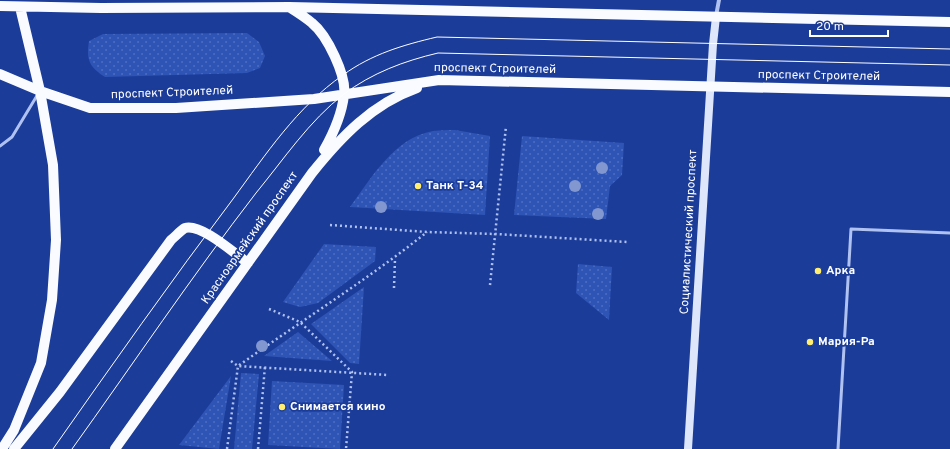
<svg xmlns="http://www.w3.org/2000/svg" width="950" height="449" font-family="Overpass,sans-serif">
	<defs>
		<pattern id="green-dots" width="8" height="8" patternUnits="userSpaceOnUse"><rect width="8" height="8" fill="#2e54b6"/><path d="M2 2h.1M6 6h.1" fill="none" stroke="#4d6ec1" stroke-width="1.8" stroke-linecap="round"/></pattern>
	</defs>
	<rect width="100%" height="100%" fill="#1b3c99"/>
	<!-- green -->
	<path fill="url(#green-dots)" d="M247 33 259 42 265 56 260 68 247 73 105 77C89 67 86 60 89 41L103 34Z
		M455 130 490 136 485 215 350 207C372 177 394 138 433 131 440 130 448 130 455 130Z
		M522 136 624 143 622 175 610 186 606 219 514 215Z
		M324 244 376 247 375 261 318 303 300 307 283 302Z
		M578 264 612 267 609 320 576 293Z
		M364 287 359 364 350 363 311 324Z
		M298 332 332 361 264 356Z
		M241 373 259 374 252 449H234Z
		M231 376 219 449 179 445Z
		M272 381 344 385 340 449 268 445Z"/>
	<g fill="none" stroke-linecap="round" stroke-linejoin="round">
		<!-- path -->
		<path stroke="#b0c2f1" stroke-width="2.5" stroke-dasharray="2 3" stroke-linecap="butt" d="M330 225 427 232 496 234 627 242
			M490 285 506 126
			M394 288 395 259
			M269 309 300 322 352 372 346 449
			M231 361 238 366 388 375
			M227 449 238 366C301 321 367 280 427 232
			M258 449 265 366"/>
		<!-- lane -->
		<path stroke="#b0c2f1" stroke-width="3" d="M0 146 12 137 38 94
			M838 449 851 229 950 233"/>
		<!-- street -->
		<path stroke="#b0c2f1" stroke-width="4" d="M716 16 719 0"/>
		<!-- secondary -->
		<path stroke="#dee6fb" stroke-width="8" d="M688 449 713 44 716 17"/>
		<!-- primary -->
		<path stroke="#f9fbff" stroke-width="10" d="M0 6 101 8 289 7 950 22
			M289 7C297 12 305 17 312 23 327 35 347 76 344 95 342 113 333 134 324 150
			M0 74 40 91 90 108H176L314 99 439 80 950 92
			M2 449 14 430 41 363 52 300 56 240 53 165 40 91 20 7
			M14 449 60 392 171 240C175 237 181 230 185 228 201 223 235 254 248 263
			M115 449 312 173C341 137 372 104 417 88"/>
		<!-- tram -->
		<path stroke="#fff" stroke-width="1" d="M53 449C112 365 171 281 233 199 266 154 297 107 343 75 372 54 403 45 437 37L950 49
			M72 449C133 364 192 276 256 193 284 159 309 121 344 94 372 73 404 61 438 53L950 65"/>
	</g>
	<!-- trees -->
	<g fill="#8297cf">
		<circle cx="602" cy="168" r="6"/>
		<circle cx="575" cy="186" r="6"/>
		<circle cx="381" cy="207" r="6"/>
		<circle cx="598" cy="214" r="6"/>
		<circle cx="262" cy="346" r="6"/>
	</g>
	<!-- markers -->
	<g fill="#ffee6f" stroke="#1b3c99" stroke-width="1.5">
		<circle cx="418" cy="186" r="4"/>
		<circle cx="818" cy="271" r="4"/>
		<circle cx="810" cy="342" r="4"/>
		<circle cx="282" cy="407" r="4"/>
	</g>
	<g text-anchor="middle" dominant-baseline="central" stroke-width="3.5" stroke-linejoin="round" paint-order="stroke">
		<!-- street labels -->
		<g font-size="12" fill="#fff" stroke="#1b3c99">
			<text transform="translate(495 69) rotate(1)">проспект Строителей</text>
			<text transform="translate(819 76) rotate(1)">проспект Строителей</text>
			<text transform="translate(172 93) rotate(-2)">проспект Строителей</text>
			<text transform="translate(689 232) rotate(-87)">Социалистический проспект</text>
			<text transform="translate(250 238) rotate(-55)">Красноармейский проспект</text>
		</g>
		<!-- poi labels -->
		<g font-size="12" font-weight="bold" fill="#fff" stroke="#1b3c99" text-anchor="start">
			<text x="426" y="186">Танк Т-34</text>
			<text x="826" y="271">Арка</text>
			<text x="818" y="342">Мария-Ра</text>
			<text x="290" y="407">Снимается кино</text>
		</g>
	</g>
	<!-- scale -->
	<path d="M810 30v6h78v-6" fill="none" stroke="#ffffff" stroke-width="2"/>
	<text x="816" y="30" font-size="12" fill="#ffffff" stroke="#1b3c99" stroke-width="3" paint-order="stroke">20 m</text>
</svg>
